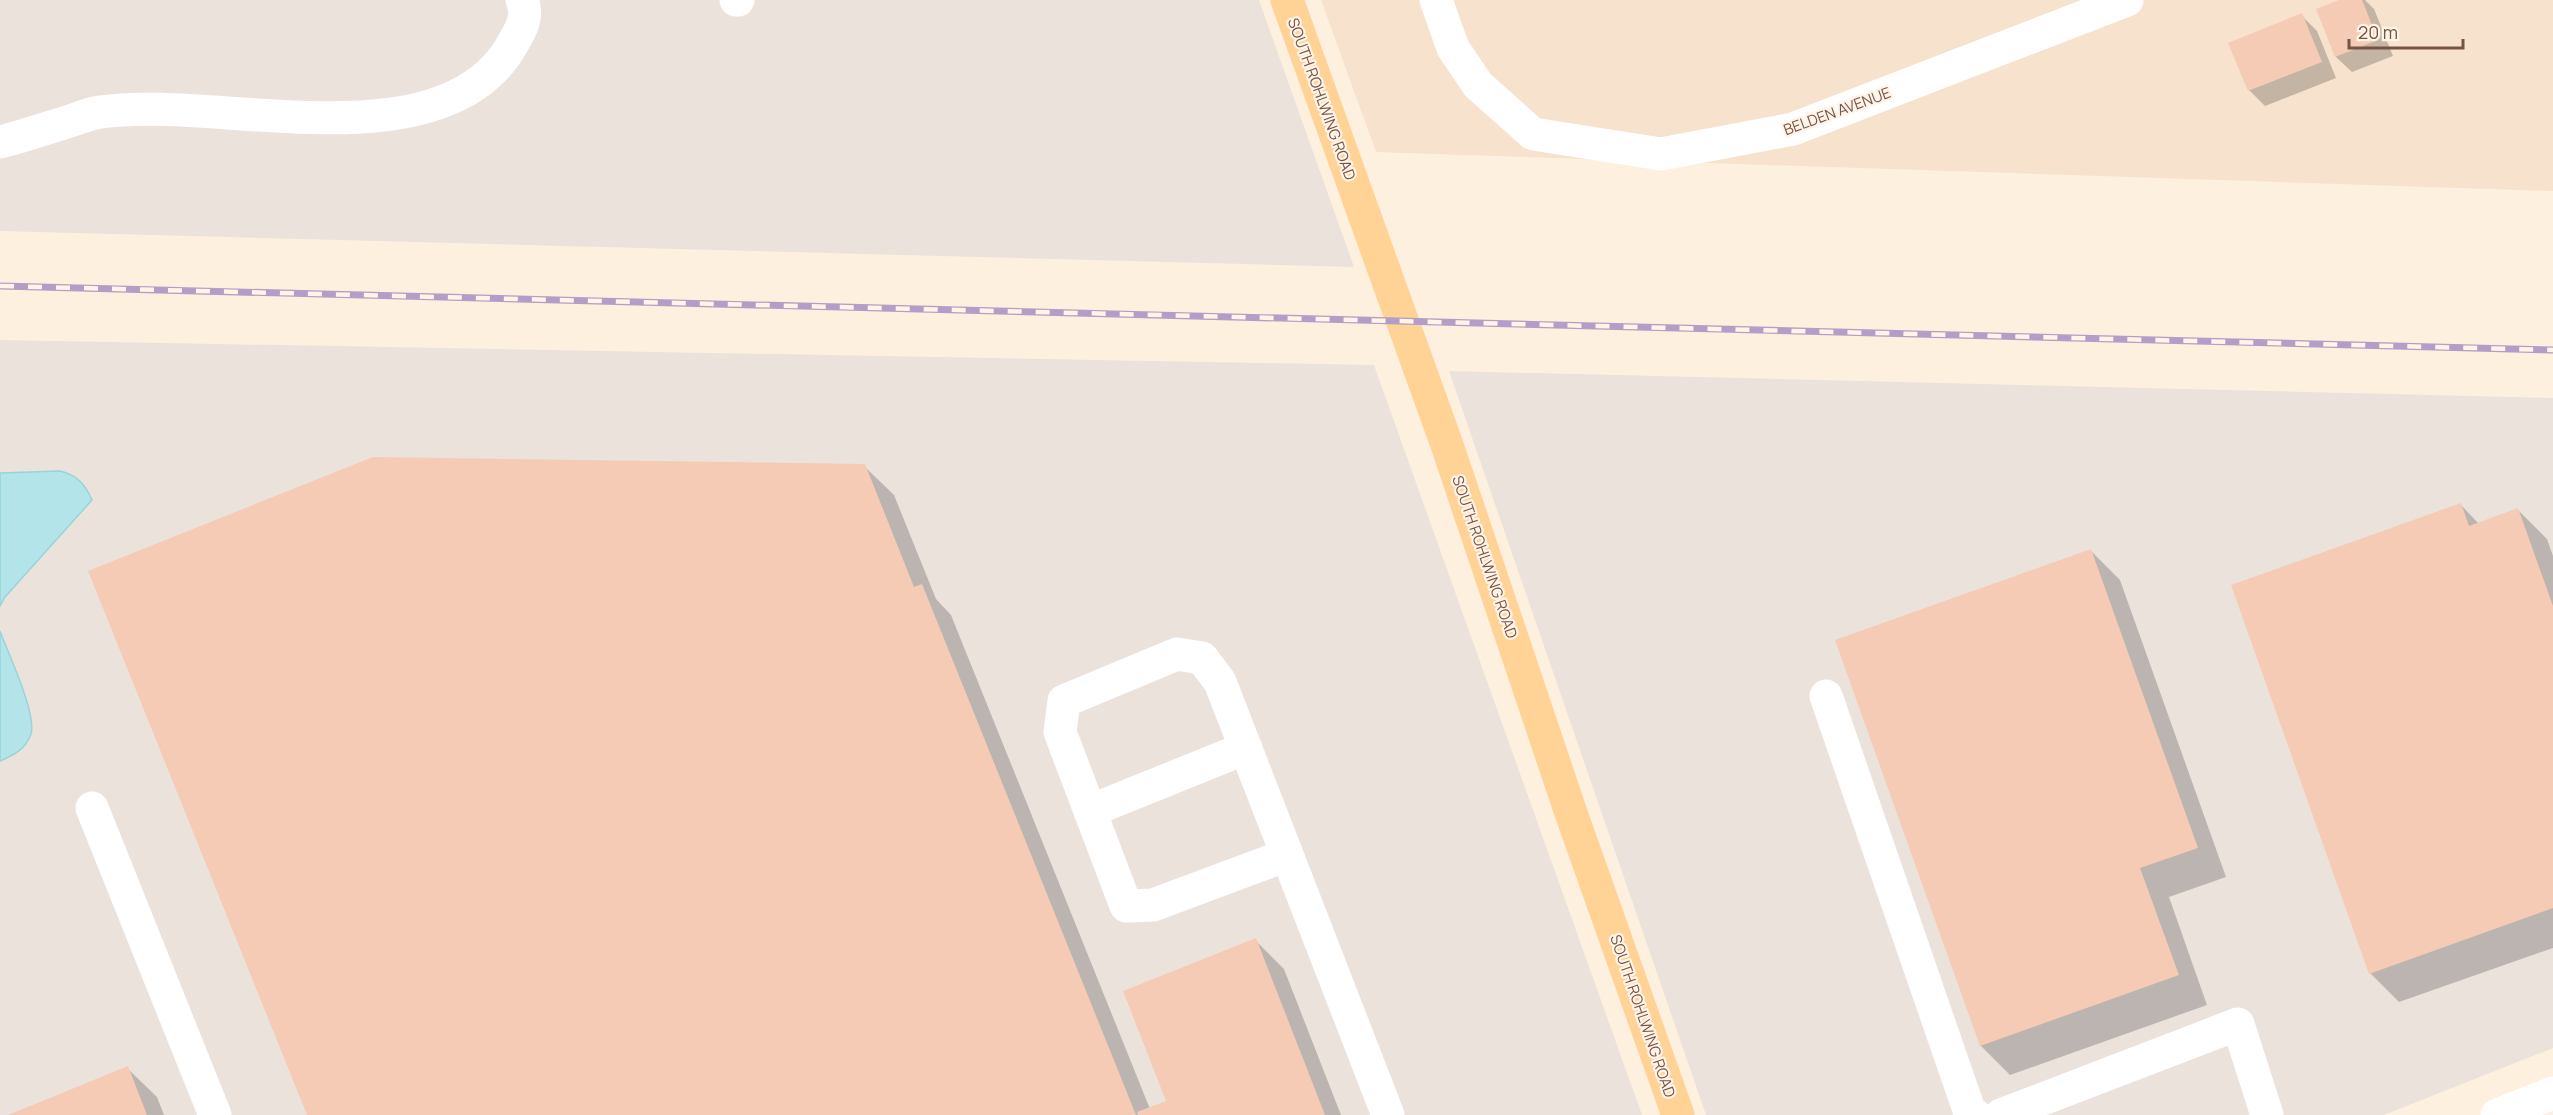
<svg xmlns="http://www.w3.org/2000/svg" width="2553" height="1115" font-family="Manrope,sans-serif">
	<rect width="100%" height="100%" fill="#fef0df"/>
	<!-- residential -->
	<path fill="#f6e2cd" d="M1321 0H2553V191L1376 152Z"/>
	<!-- industrial -->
	<path fill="#ece2dc" d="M0 0H1259L1354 267 0 231Z
		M0 340 1374 365 1642 1115H0Z
		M1449 371 2553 398V1048L2384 1115H1706Z"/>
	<!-- water -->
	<path fill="#b3e4e9" stroke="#98d4db" stroke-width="1.5" d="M60 471C77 475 85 484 92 500L5 597 0 606V473Z
		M0 631C8 653 37 714 31 734 26 749 14 755 0 761Z"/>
	<!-- shadow -->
	<path fill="#0003" d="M2343 0H2365L2374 9 2393 56 2352 72 2336 57Z
		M2301 15 2317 31 2336 78 2265 106 2249 90Z
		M864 466 894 495 936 599 951 615 1150 1109 1168 1102 1255 940 1284 969 1341 1115H309Z
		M2461 505 2479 524 2518 510 2547 539 2553 556V948L2399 1002 2370 973Z
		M2091 551 2120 580 2226 877 2169 897 2207 1005 2010 1075 1981 1046Z
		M127 1068 157 1097 164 1115H11Z"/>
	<!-- building -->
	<path fill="#f5cbb5" d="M2339 0H2362L2378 40 2335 57 2316 9Z
		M2302 13 2322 62 2248 91 2228 43Z
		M373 457 865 464 914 587 922 584 1136 1115H307L88 571Z
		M2461 503 2469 526 2518 508 2553 606V908L2369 974 2231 585Z
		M2091 549 2198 848 2140 868 2179 975 1980 1046 1835 640Z
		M1256 938 1325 1115H1138L1137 1112 1166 1101 1123 991Z
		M128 1066 147 1115H8Z"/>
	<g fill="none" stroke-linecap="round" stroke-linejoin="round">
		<!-- minor -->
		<path stroke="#fff" stroke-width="33" d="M736 0H738
			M1436 0 1453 48 1478 85 1533 134 1661 154 1793 129 2127 0
			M0 142C24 136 47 128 70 121 80 118 90 113 101 112 213 95 436 165 509 50 518 34 530 19 522 0
			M1826 696 1969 1110 1975 1115
			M92 808 215 1115
			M1090 811 1246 748
			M1287 855 1153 905 1126 906 1060 732 1064 701 1177 654 1202 658 1220 682 1388 1115
			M2001 1115 2238 1024 2267 1115
			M2497 1115 2553 1093"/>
		<!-- major -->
		<path stroke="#ffd295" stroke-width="33" d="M1287 0 1447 445 1571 813 1678 1115"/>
		<!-- rail casing -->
		<g stroke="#b29ec7" stroke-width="7">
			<path id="rail" d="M0 286 2553 350"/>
		</g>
		<!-- rail -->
		<use href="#rail" stroke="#fff4e7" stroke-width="4.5" stroke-dasharray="14" stroke-linecap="butt"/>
	</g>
	<g text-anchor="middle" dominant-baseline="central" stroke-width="4.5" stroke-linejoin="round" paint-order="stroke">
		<!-- street labels -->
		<g font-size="15" fill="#765445" stroke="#fff4e7">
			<text transform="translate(1322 99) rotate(70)">SOUTH ROHLWING ROAD</text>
			<text transform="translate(1837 111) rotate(-20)">BELDEN AVENUE</text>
			<text transform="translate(1485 557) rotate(71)">SOUTH ROHLWING ROAD</text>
			<text transform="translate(1643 1016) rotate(71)">SOUTH ROHLWING ROAD</text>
		</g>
	</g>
	<!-- scale -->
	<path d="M2349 39v9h114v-9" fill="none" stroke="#765445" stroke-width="3"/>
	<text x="2358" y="39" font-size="18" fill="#765445" stroke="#fff4e7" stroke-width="4.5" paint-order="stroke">20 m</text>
</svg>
